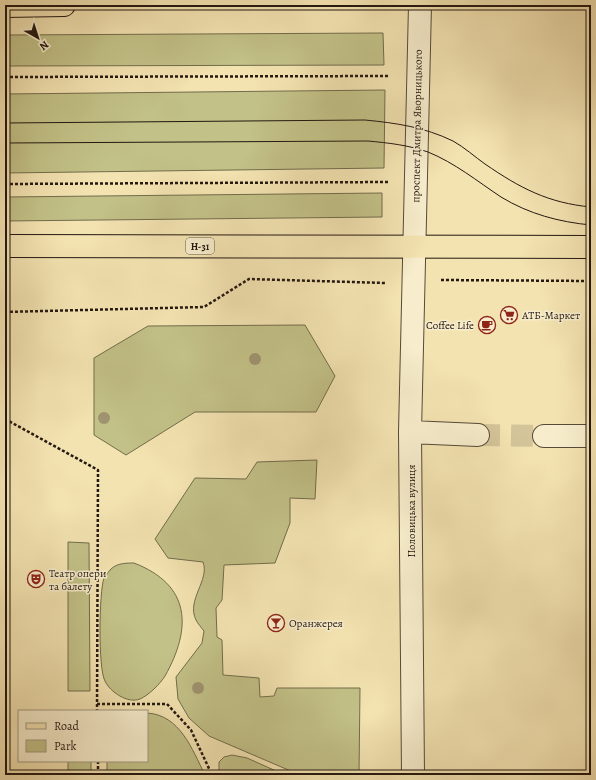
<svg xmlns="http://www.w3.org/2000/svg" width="596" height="780" font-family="Alegreya,serif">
	<rect width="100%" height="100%" fill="#f3e3b1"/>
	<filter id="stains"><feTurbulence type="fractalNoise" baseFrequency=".005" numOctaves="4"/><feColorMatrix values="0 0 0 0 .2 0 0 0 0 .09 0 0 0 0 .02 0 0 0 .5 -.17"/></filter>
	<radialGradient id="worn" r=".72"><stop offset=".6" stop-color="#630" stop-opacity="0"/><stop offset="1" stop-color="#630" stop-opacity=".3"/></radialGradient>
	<!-- green -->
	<path fill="#c2c187" stroke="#726c4c" d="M383 33 384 65 5 66V35Z
		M385 90 384 168 5 173V94Z
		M382 193V217L5 221V197Z
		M305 325 335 376 316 412H195L126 455 94 435V358L148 326Z
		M317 460 315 499 290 498V523L275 563 224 565 222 600 216 608 217 637 222 640 223 675 259 678 260 697 274 696 277 688H360L359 775H300L209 736 189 718 178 699 176 677 202 643 204 631C201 627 198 624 196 620 186 600 210 580 203 562L168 558 155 539 195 478 246 479 257 462Z
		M68 542 89 543 90 691H68Z
		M134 563C191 585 192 628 165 676 160 684 149 695 140 699 128 704 110 692 105 681 98 669 99 592 104 578 106 575 109 571 111 569 117 563 127 563 134 563Z
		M147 713C180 715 192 749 205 775H107V761H147Z
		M232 755 247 758 285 775H219V762L224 757Z
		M68 761H91V775H68Z"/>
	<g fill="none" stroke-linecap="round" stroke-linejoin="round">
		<!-- minor-tunnel -->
		<path stroke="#d4c499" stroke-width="22" stroke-dasharray="22 11" stroke-linecap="butt" d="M478 435 544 436"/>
		<!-- minor casing -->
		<g stroke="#574a38" stroke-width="24">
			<path id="minor" d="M410 432 478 435
				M544 436H591
				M413 775 410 432 420 5"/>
		</g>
		<!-- major casing -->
		<g stroke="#231710" stroke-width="24">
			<path id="major" d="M5 6 64 5
				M5 246 591 247"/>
		</g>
		<!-- path -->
		<path stroke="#231710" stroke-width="2.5" stroke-dasharray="3 2" stroke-linecap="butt" d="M5 77 390 76
			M5 184 388 182
			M441 280 591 281
			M5 312 204 307 249 279 386 283
			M5 419 98 470 97 711
			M97 704H167L191 730 212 775
			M98 761V775"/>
		<!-- minor -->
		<use href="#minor" stroke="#f7edcc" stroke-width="22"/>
		<!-- major -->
		<use href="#major" stroke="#f3e3b1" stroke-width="22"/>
		<!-- tram -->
		<path stroke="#231710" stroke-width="1" d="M5 123 365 120C396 123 424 127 453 141 464 147 475 157 485 164 520 188 548 203 591 207
			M5 143 368 141C389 143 408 145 428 152 455 163 477 181 501 197 529 214 559 222 591 225"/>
	</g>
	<!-- trees -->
	<g fill="#9f9370">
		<circle cx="255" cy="359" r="6"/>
		<circle cx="104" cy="418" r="6"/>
		<circle cx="198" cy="688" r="6"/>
	</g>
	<!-- icons -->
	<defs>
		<g id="supermarket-ring" transform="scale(0.9)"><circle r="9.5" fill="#f7edcc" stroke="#8f2418" stroke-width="1.5"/><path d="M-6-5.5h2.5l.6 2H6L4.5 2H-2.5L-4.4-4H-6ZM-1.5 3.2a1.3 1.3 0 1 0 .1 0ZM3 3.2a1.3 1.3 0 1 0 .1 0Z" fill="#8f2418"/></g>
		<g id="cafe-ring" transform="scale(0.9)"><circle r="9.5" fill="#f7edcc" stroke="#8f2418" stroke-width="1.5"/><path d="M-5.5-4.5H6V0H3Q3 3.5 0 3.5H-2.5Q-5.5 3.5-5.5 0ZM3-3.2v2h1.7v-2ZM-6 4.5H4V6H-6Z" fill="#8f2418"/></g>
		<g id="theatre-ring" transform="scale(0.9)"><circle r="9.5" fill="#f7edcc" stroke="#8f2418" stroke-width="1.5"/><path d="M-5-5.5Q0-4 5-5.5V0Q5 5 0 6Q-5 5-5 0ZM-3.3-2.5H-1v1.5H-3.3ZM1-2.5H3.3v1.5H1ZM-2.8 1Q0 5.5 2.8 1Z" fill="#8f2418"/></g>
		<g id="bar-ring" transform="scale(0.9)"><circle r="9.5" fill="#f7edcc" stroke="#8f2418" stroke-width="1.5"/><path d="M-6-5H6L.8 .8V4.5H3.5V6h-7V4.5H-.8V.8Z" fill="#8f2418"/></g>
	</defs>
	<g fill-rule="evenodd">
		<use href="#supermarket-ring" x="509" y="315"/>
		<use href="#cafe-ring" x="487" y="325"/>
		<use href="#theatre-ring" x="36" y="579"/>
		<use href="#bar-ring" x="276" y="623"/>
	</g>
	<g text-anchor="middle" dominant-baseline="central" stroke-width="3" stroke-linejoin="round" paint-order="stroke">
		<!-- shield labels -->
		<rect fill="#f7edcc" stroke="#635748" stroke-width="1" x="186" y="238" width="28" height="16" rx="3"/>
		<g font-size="10" font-weight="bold" fill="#231710">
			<text x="200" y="246">Н-31</text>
		</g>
		<!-- street labels -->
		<g font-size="11" fill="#231710" stroke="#f7edcc">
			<text transform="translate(417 126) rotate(-89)">проспект Дмитра Яворницького</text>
			<text transform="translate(411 511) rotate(-90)">Половицька вулиця</text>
		</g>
		<!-- poi labels -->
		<g font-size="11" fill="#231710" stroke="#f7edcc" text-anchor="start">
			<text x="522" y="315">АТБ-Маркет</text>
			<text x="474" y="325" text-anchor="end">Coffee Life</text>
			<text x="49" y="573">Театр опери<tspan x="49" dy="13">та балету</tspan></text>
			<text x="289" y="623">Оранжерея</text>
		</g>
	</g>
	<!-- margin -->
	<rect width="596" height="780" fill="none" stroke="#f3e3b1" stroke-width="20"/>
	<rect x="6" y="6" width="584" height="768" fill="none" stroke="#231710" stroke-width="2"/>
	<rect x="10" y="10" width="576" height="760" fill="none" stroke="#231710"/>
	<!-- legend -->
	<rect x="18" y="710" width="130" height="52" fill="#f7edcc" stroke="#a29781"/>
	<rect x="26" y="723" width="20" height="6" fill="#f3e3b1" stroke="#a29781"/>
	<text x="54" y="730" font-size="12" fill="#231710">Road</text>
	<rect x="26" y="740" width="20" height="12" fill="#c2c187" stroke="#a29781"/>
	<text x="54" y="750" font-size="12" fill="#231710">Park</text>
	<!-- north arrow -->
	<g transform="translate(38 38) rotate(141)" stroke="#f7edcc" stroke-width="3" paint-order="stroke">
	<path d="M0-3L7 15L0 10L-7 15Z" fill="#231710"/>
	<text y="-6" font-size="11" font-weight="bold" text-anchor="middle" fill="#231710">N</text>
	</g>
	<rect width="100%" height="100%" filter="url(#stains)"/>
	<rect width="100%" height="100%" fill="url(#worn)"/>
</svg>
